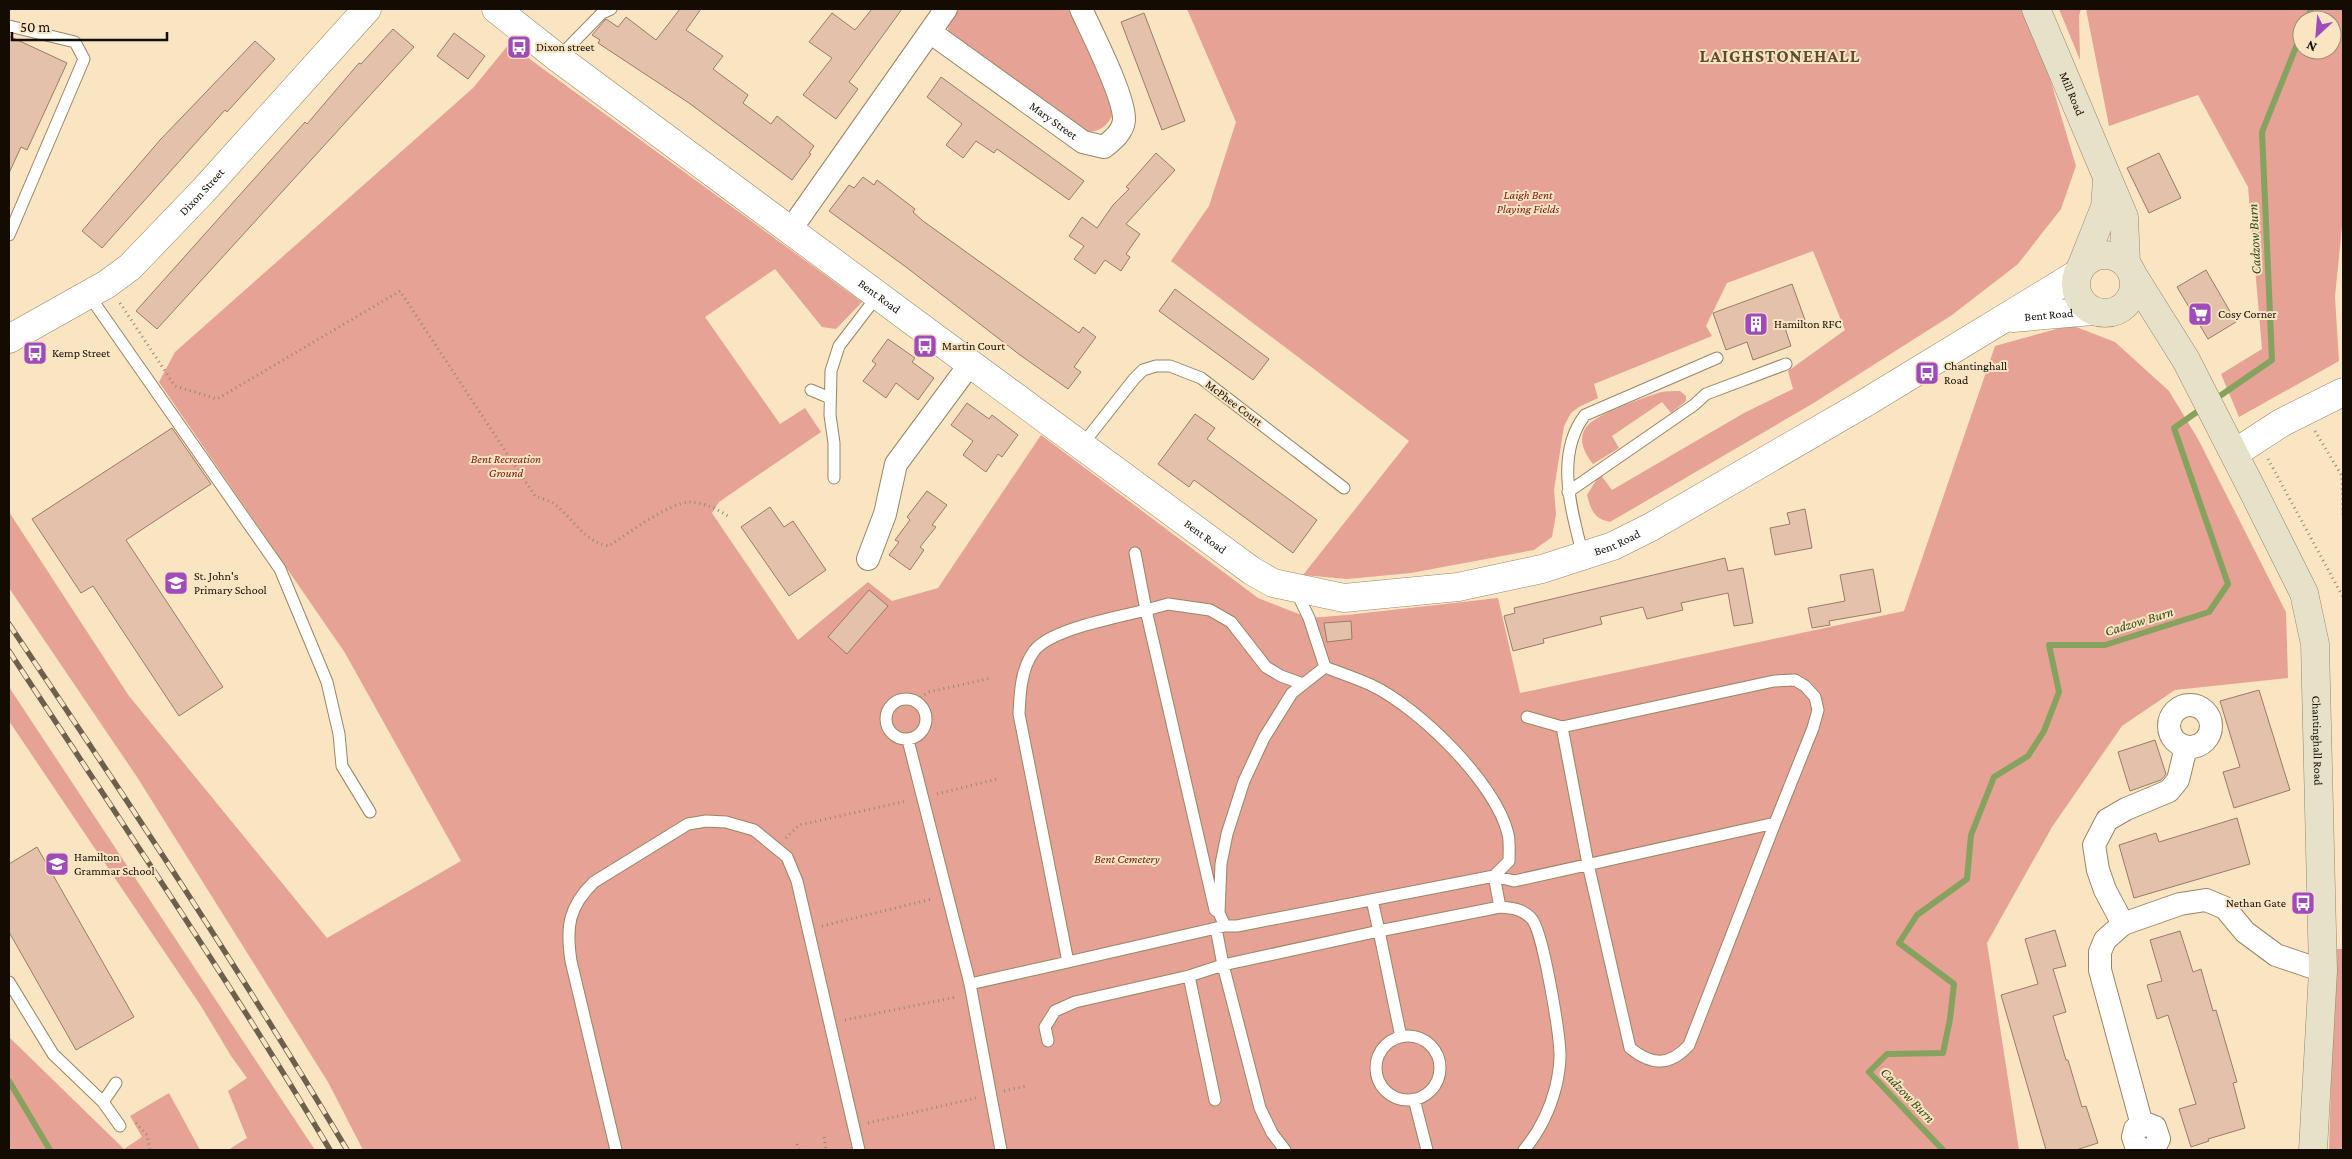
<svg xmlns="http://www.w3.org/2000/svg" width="2352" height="1159" font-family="'Crimson Pro',serif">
	<rect width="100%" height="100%" fill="#fae5c3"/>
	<!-- green -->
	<path fill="#e5a295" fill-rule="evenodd" d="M953 9H1073L1115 110C1108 126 1099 135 1082 130L949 32 947 25Z
		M1187 9H2024L2043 55 2076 166 2061 209 2018 264 1952 315 1812 404 1610 522C1594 519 1591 510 1587 495L1600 474 1612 490 1744 413 1793 389 1788 371 1845 330 1813 251 1727 283 1706 326 1712 336 1594 384 1598 398 1579 407 1571 413 1564 426 1554 490 1556 514 1552 537 1534 550 1411 573 1347 579 1303 575 1409 441 1171 261 1209 206 1236 122Z
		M2059 9H2081L2079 16 2080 60Z
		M2086 9H2343V216L2335 297 2339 361 2239 417 2221 374 2262 349 2248 187 2198 95 2109 126ZM2302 20H2332V50H2302Z
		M509 44 862 302 836 329 822 327 775 269 705 317 780 424 805 408 821 432 719 502 712 513 798 640 868 582 892 601 938 588 1041 435 1258 598 1309 618 1347 615 1498 598 1520 693 1904 611 1995 346 2071 325 2115 342 2169 391 2198 439 2286 612 2288 678 2175 690 2122 726 2052 827 1987 943 2019 1150H363L328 1082 137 777 9 588V512L129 696 327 938 461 861 345 653 159 382 175 352 473 88Z
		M1680 391 1686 396V401L1671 413 1662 402 1612 436 1619 448 1593 464C1585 454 1578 441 1585 429 1593 414 1644 398 1661 392 1667 391 1674 391 1680 391Z
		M9 687 315 1150H228L247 1138 228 1091 247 1078 231 1056 201 1006 9 721Z
		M2335 949H2343V1150H2329Z
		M9 1037 124 1149 142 1137 130 1116 169 1093 200 1150H9Z"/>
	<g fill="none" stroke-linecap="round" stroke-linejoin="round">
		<!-- stream -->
		<path stroke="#85a25e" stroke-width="6" d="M2307 20 2311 9
			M2214 400 2272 360 2262 132 2302 32
			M9 1081 50 1150
			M1943 1150 1869 1072 1887 1054 1943 1053 1950 1019 1954 984 1899 943 1917 915 1967 879 1971 835 1994 777 2028 756 2044 731 2059 692 2049 645H2105L2209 612 2228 584 2174 428 2204 407"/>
	</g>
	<!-- building -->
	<path fill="#e4c1ab" stroke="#9b7b66" d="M680 9H701L686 30 723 56 713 69 748 95 743 103 771 124 777 116 814 146 809 153 811 154 792 180 689 103 598 43 600 40 592 35 606 19 618 27 626 17 656 40Z
		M872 9H902L849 82 858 89 836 119 803 95 832 58 809 42 832 13 855 30Z
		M1144 13 1185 121 1162 130 1121 22Z
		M393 29 414 47 157 329 136 311 305 122 307 124 359 63 361 64Z
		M454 33 485 56 468 79 437 56Z
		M9 36 67 63 27 150 21 147 9 173Z
		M255 41 275 59 227 112 225 110 102 248 82 231 160 140Z
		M941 77 1084 181 1069 200 997 149 994 153 976 141 963 158 946 145 962 124 927 97Z
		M1156 153 1175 170 1126 224 1140 234 1126 254 1130 257 1121 271 1105 260 1095 274 1074 259 1084 246 1069 236 1082 217 1097 228 1113 205 1129 189 1126 187Z
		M2159 153 2181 198 2149 213 2127 168Z
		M863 177 874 185 877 180 915 209 913 212 923 221 1079 333 1083 327 1096 337 1074 367 1081 372 1068 389 1020 355 906 267 829 211 849 185 854 188Z
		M2206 270 2236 322 2208 339 2177 287Z
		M1792 284 1805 320 1785 328 1791 346 1753 360 1747 342 1726 350 1713 313Z
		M1175 289 1269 359 1253 380 1159 311Z
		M888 339 915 358 912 362 934 378 918 400 896 383 886 398 863 381 876 364 872 361Z
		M967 403 989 419 992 415 1018 435 1002 457 998 454 986 472 963 455 973 441 951 425Z
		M1195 414 1215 428 1207 439 1317 520 1293 553 1194 480 1189 487 1158 464Z
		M172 428 211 484 126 540 223 687 179 716 93 586 81 593 32 519Z
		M927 491 947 505 932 525 936 527 920 547 924 550 910 570 889 555 899 542 895 540 910 520 907 517Z
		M770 507 784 527 793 521 826 570 789 596 741 527Z
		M1805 509 1812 548 1775 555 1770 528 1790 524 1787 513Z
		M1725 558 1728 571 1743 568 1753 623 1734 626 1728 593 1681 603 1683 610 1647 619 1643 607 1600 617 1602 624 1543 639 1544 643 1513 651 1504 616 1515 613 1514 608Z
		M1873 569 1881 612 1829 621 1830 625 1812 628 1808 608 1845 601 1840 575Z
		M869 590 888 606 847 654 828 637Z
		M1351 621 1352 639 1327 642 1324 623Z
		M2259 690 2290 790 2234 808 2223 772 2240 767 2220 701Z
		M2155 740 2166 774 2161 780 2130 791 2118 752Z
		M2237 818 2250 864 2134 898 2119 845 2156 833 2159 842Z
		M37 847 134 1017 76 1050 9 932V864Z
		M2055 930 2066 966 2053 969 2066 1012 2053 1016 2066 1060H2068L2082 1107 2086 1106 2098 1143 2076 1150H2046L2001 995 2038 984 2025 939Z
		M2180 931 2193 972 2201 969 2213 1011 2216 1010 2237 1082 2233 1083 2245 1128 2208 1139 2209 1141 2191 1147 2179 1109 2196 1104 2168 1015 2157 1019 2147 985 2162 981 2150 940Z"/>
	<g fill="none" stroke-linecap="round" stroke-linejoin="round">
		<!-- service casing -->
		<g stroke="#998566" stroke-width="13">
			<path id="service" d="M9 26 75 42 84 59 9 235
				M558 58 602 13 611 9
				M88 294 280 569 327 682 339 734 342 766 370 812
				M811 390 830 398
				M1082 445 1134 379 1143 370 1156 366H1170L1201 378 1344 488
				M834 478V443L830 415 831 371 839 346 878 295
				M1568 492 1694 405 1706 394 1786 364
				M1135 553 1146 610 1168 604 1210 610 1231 622 1266 667 1281 676 1303 684
				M1583 556C1572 512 1554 455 1585 415L1717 358
				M1296 591 1309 618 1325 667C1340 673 1356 678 1371 685 1418 707 1496 783 1508 834 1510 842 1509 852 1509 861L1494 876 1237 926H1225L1219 913 1221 864 1227 834 1244 781 1264 738 1292 693 1325 667
				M886 719a20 20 0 1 1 40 0a20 20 0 1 1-40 0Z
				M1527 717 1562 727
				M908 740 970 984 1068 962
				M1372 900 1379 931 1500 907 1494 876 1514 881 1775 823 1813 728 1818 710 1815 697 1805 686 1795 680 1774 681 1562 727 1588 864 1630 1048C1651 1065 1669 1067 1689 1045L1775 823
				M1500 907C1513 908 1522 909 1531 918 1543 929 1560 1036 1560 1056 1560 1065 1558 1077 1556 1086 1550 1110 1540 1131 1524 1150
				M1215 910 1146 610C1119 617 1050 629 1034 651 1021 669 1020 692 1019 714L1068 962 1225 926
				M1216 928 1223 965 1379 931 1401 1037
				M1189 976 1215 1100
				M9 982 53 1054 103 1102 120 1126
				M970 984 1001 1150
				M1376 1068a32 32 0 1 1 64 0a32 32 0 1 1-64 0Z
				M1048 1041 1045 1027 1055 1011 1075 1002 1189 976 1223 965 1260 1108 1272 1133 1285 1150
				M1414 1099 1427 1150
				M103 1102 116 1083
				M616 1150 571 961C566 928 568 907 594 882L688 824 706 821 726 822 754 830 787 857 797 881 859 1150"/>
		</g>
		<!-- minor casing -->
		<g stroke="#998566" stroke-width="24">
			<g id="minor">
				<path id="s1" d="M930 32 1083 142 1104 147C1113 140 1123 132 1124 120 1125 97 1092 33 1081 9"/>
				<path d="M791 229 946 9"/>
				<path d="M868 559 885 514 896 464 970 364"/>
				<circle cx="2190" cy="726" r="21"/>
				<path d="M2123 924 2105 890 2098 870 2094 845 2107 820 2126 809 2169 791 2178 780 2186 747"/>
				<path d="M2142 1125 2100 970V952L2105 940 2123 924 2180 904 2206 900 2225 908 2245 932 2276 955 2323 971"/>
				<path d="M2145 1150 2136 1146 2133 1137 2135 1129 2147 1124 2155 1127 2159 1139 2155 1147 2148 1150"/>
			</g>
		</g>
		<!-- tertiary casing -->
		<g stroke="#998566" stroke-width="29">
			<g id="tertiary">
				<path id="s2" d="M496 9 558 58 930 334 1252 571 1273 583 1344 598 1458 587 1542 569 1613 546 1651 527 1865 403 2077 274"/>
				<path id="s3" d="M2013 318 2092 311"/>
				<path id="s4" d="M9 339 107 284 130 267 203 191 367 9"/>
				<path d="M2235 453 2281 423 2343 392"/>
			</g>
		</g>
		<!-- secondary casing -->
		<g stroke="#998566" stroke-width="29">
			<g id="secondary">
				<path id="s5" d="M2036 9 2124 217 2126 263"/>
				<circle cx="2105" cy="284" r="29"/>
				<path d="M2082 265 2105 207 2107 181"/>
				<path id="s6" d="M2134 277 2186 360 2255 495 2304 593 2315 644 2323 971 2313 1150"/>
			</g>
		</g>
		<!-- path -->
		<path stroke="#978871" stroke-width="3" stroke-dasharray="1 4" stroke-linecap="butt" d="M120 303 175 386 217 399 400 291 535 496C540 498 548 500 553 503 573 517 583 542 609 546 627 534 670 502 690 502 705 503 718 509 729 517
			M2315 431 2342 476 2343 515
			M2268 459 2343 597
			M916 700 929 692 991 678
			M937 794 997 779
			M786 838 799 825 907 801
			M822 926 932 899
			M845 1020 956 997
			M1004 1091 1026 1086
			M136 1123 147 1135 150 1150
			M868 1123 976 1098
			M824 1137 826 1150
			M797 1144 799 1150"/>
		<!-- service -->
		<use href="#service" stroke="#fff" stroke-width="11"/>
		<!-- minor -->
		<use href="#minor" stroke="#fff" stroke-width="22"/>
		<!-- tertiary -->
		<use href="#tertiary" stroke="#fff" stroke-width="28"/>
		<!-- secondary -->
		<use href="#secondary" stroke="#e5e2c9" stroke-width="28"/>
		<!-- rail casing -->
		<g stroke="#6c604d" stroke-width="5.5">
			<path id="rail" d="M9 624C125 797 241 971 347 1150
				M9 651C117 816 229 980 330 1150"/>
		</g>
		<!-- rail -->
		<use href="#rail" stroke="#fae5c3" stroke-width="4" stroke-dasharray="11" stroke-linecap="butt"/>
	</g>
	<!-- icons -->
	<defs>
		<g id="bus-square" transform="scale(1.25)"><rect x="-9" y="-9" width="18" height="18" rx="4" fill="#a04bba" stroke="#fae5c3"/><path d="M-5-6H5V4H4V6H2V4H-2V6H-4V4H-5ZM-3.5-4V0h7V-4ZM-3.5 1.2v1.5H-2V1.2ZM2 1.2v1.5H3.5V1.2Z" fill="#fff"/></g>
		<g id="supermarket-square" transform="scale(1.25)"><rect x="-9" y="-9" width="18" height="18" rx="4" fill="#a04bba" stroke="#fae5c3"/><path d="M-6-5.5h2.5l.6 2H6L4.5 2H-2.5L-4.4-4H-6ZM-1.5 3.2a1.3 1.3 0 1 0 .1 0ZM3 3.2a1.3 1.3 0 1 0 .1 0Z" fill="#fff"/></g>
		<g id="building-square" transform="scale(1.25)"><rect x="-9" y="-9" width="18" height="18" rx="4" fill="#a04bba" stroke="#fae5c3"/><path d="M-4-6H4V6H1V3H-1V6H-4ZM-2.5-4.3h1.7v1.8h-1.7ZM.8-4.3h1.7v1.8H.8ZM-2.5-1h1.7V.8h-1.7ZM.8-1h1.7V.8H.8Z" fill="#fff"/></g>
		<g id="school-square" transform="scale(1.25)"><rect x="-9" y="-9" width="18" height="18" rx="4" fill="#a04bba" stroke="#fae5c3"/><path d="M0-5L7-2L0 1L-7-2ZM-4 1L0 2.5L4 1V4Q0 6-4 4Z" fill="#fff"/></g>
	</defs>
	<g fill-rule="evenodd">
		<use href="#bus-square" x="519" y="47"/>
		<use href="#supermarket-square" x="2200" y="314"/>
		<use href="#building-square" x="1756" y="324"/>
		<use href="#bus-square" x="925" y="346"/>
		<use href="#bus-square" x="35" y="353"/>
		<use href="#bus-square" x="1927" y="373"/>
		<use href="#school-square" x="176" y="583"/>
		<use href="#school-square" x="57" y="864"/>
		<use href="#bus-square" x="2303" y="903"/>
	</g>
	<g text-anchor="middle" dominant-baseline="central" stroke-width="4" stroke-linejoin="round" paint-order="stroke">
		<!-- poi labels -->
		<g font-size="12" fill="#130c03" stroke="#fae5c3" text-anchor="start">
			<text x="536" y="47">Dixon street</text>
			<text x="2218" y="314">Cosy Corner</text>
			<text x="1774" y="324">Hamilton RFC</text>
			<text x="942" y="346">Martin Court</text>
			<text x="52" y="353">Kemp Street</text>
			<text x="1944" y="366">Chantinghall<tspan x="1944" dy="14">Road</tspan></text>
			<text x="194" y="576">St. John's<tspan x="194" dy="14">Primary School</tspan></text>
			<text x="74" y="857">Hamilton<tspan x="74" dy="14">Grammar School</tspan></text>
			<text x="2286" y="903" text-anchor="end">Nethan Gate</text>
		</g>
		<!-- street labels -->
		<g font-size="12" fill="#130c03" stroke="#fae5c3">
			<text stroke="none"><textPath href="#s5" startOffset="92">Mill Road</textPath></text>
			<text stroke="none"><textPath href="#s1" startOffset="152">Mary Street</textPath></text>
			<text stroke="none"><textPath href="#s4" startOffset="245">Dixon Street</textPath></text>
			<text stroke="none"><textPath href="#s2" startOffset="479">Bent Road</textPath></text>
			<text stroke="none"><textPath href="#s3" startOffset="36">Bent Road</textPath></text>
			<text transform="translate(1234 403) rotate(37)">McPhee Court</text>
			<text stroke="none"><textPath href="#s2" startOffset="884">Bent Road</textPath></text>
			<text stroke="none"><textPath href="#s2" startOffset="1319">Bent Road</textPath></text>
			<text stroke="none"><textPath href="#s6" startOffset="508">Chantinghall Road</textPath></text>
		</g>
		<!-- park labels -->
		<g font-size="12" font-style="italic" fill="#72140a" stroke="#fae5c3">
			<text x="1528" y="195">Laigh Bent<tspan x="1528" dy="14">Playing Fields</tspan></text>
			<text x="506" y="459">Bent Recreation<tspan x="506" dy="14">Ground</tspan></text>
			<text x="1127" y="859">Bent Cemetery</text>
		</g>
		<!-- water labels -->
		<g font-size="14" font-style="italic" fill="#344816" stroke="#fae5c3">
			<text transform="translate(2254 239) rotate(-93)">Cadzow Burn</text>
			<text transform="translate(2139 621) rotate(-17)">Cadzow Burn</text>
			<text transform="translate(1908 1095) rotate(46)">Cadzow Burn</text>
		</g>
		<!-- district labels -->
		<g font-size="18" font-weight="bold" letter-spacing="1" fill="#5e4c2f" stroke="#fae5c3">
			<text x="1780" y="56">LAIGHSTONEHALL</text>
		</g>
	</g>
	<!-- border -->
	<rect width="2352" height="1159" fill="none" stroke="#130c03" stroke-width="20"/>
	<!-- north arrow -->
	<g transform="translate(2317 35) rotate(206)"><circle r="24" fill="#fae5c3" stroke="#9e8e76"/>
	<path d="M0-4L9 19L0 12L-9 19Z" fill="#a04bba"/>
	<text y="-8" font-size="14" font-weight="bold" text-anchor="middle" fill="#130c03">N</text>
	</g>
	<!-- scale -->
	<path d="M12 32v8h155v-8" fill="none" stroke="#130c03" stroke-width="2.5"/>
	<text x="20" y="32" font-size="15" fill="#130c03" stroke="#fae5c3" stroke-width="4" paint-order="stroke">50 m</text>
</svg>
